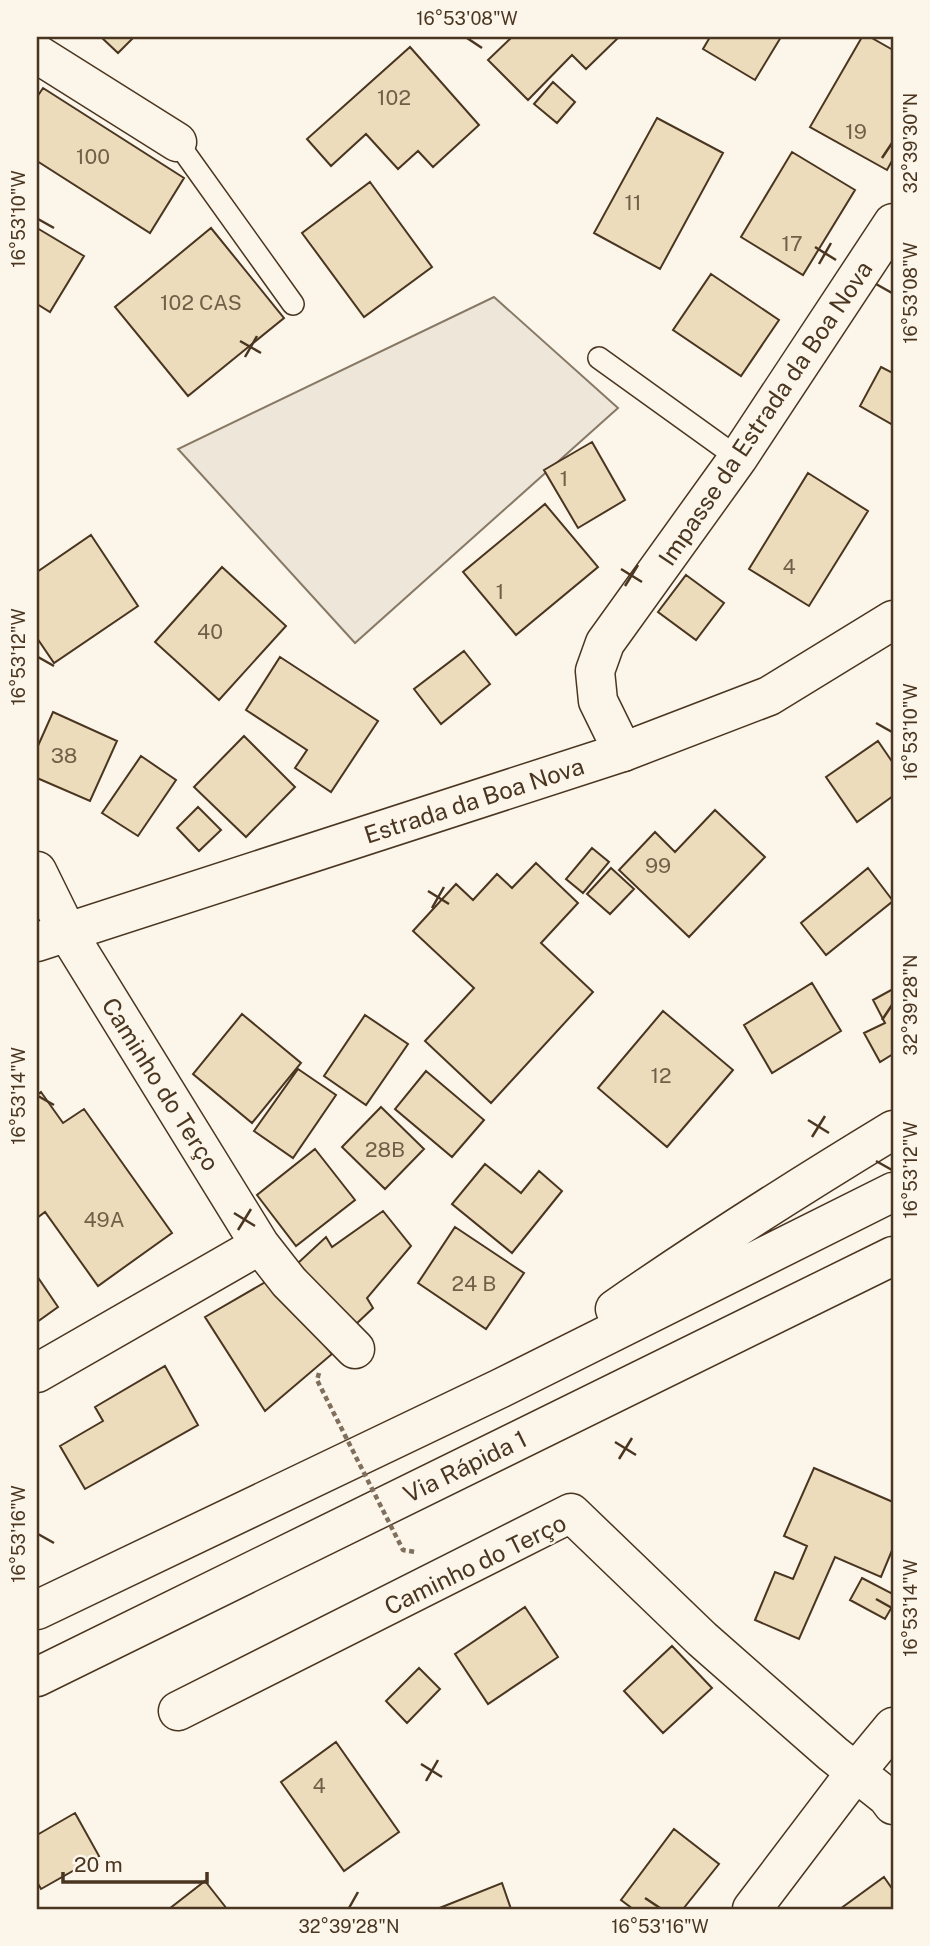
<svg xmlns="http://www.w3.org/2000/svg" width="930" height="1946" font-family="'Public Sans',sans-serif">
	<rect width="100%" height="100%" fill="#fbf6e9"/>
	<!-- green -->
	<path fill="#ede6d9" stroke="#887966" stroke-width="2" d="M494 297 618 408 355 643 178 449Z"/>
	<!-- building -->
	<path fill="#ecdcbc" stroke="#4a3520" stroke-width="2" d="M101 37H134L118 53Z
		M512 37H619L586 69 572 55 528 100 488 60Z
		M710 37H781L755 80 703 49Z
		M862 37H870L893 50V159L887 170 810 127Z
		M410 47 479 125 433 167 418 151 398 169 366 134 331 166 307 139Z
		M553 82 575 102 557 123 534 104Z
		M43 88 184 178 150 233 37 161V97Z
		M657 118 723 153 660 269 594 233Z
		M792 152 855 190 803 275 741 237Z
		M370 182 432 267 364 317 302 233Z
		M37 228 84 256 50 312 37 304Z
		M211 228 284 318 188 396 115 307Z
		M711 274 779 320 741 376 673 330Z
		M881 367 893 373V425L860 406Z
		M592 442 625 500 578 528 544 470Z
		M808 473 868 511 809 606 749 569Z
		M545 504 598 567 516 635 463 572Z
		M91 535 138 606 54 663 37 638V572Z
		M222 567 286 626 219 700 155 642Z
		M686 575 724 603 696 640 658 612Z
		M464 651 490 684 441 724 414 689Z
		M280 657 378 721 331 792 295 768 307 750 246 710Z
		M53 712 117 741 90 801 37 778V748Z
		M244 736 295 787 246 837 194 787Z
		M878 741 893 763V796L857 822 826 777Z
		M141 756 176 780 138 836 102 813Z
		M198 807 221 830 199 851 177 828Z
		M715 810 765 857 689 937 619 870 655 832 675 852Z
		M592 848 609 862 583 893 566 879Z
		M536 863 578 903 541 943 593 992 491 1103 425 1041 474 988 413 931 456 884 473 900 497 874 512 888Z
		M611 868 634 889 610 914 587 894Z
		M868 868 893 901 826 955 801 923Z
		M812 983 841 1031 772 1073 744 1025Z
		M893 989V1054L880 1062 864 1033 885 1023 873 1000Z
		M663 1011 733 1070 667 1147 598 1088Z
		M242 1014 301 1063 252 1123 193 1074Z
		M365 1015 408 1044 366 1105 324 1076Z
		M298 1069 336 1095 293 1158 254 1131Z
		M426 1071 484 1120 452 1157 395 1109Z
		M41 1092 63 1123 84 1109 172 1233 98 1286 45 1212 37 1218V1095Z
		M381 1107 424 1149 385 1189 342 1147Z
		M315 1149 355 1200 296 1246 257 1195Z
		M485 1164 521 1193 539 1171 562 1191 512 1253 452 1204Z
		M383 1211 411 1246 367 1298 373 1308 354 1326 298 1263 326 1237 332 1247Z
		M455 1227 524 1273 486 1329 418 1283Z
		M37 1276 58 1307 37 1322Z
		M269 1280 332 1354 265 1411 205 1317Z
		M165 1366 198 1425 85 1489 60 1446 103 1421 95 1407Z
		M814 1468 893 1502V1548L881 1577 835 1557 799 1639 755 1620 775 1572 793 1579 807 1546 784 1536Z
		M862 1578 893 1594V1605L885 1619 850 1600Z
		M525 1607 558 1657 488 1704 455 1654Z
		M672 1646 712 1688 663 1733 624 1691Z
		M419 1668 440 1689 407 1723 386 1701Z
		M336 1742 399 1832 344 1871 281 1782Z
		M75 1813 99 1856 41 1889 37 1882V1835Z
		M674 1829 719 1864 683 1909H633L621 1900Z
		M884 1877 893 1890V1909H840Z
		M205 1881 227 1909H169Z
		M502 1883 511 1909H437Z"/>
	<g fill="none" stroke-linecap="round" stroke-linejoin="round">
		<!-- lane casing -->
		<g stroke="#4a3520" stroke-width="24">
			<path id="lane" d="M177 142 293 304
				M599 358 738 458"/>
		</g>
		<!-- street casing -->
		<g stroke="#4a3520" stroke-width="41">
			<path id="street" d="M37 54 177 142
				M623 752 598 701 595 671 605 643 738 458 893 223
				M37 871 67 932 260 1245 289 1282 355 1349
				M37 1373 260 1245
				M178 1711 571 1513 702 1639 833 1754 887 1797 893 1805"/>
		</g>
		<!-- secondary casing -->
		<g stroke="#4a3520" stroke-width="41">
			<path id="secondary" d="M37 942 623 752 769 696 893 620
				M752 1909 855 1773 893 1727"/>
		</g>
		<!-- highway casing -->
		<g stroke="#4a3520" stroke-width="41">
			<path id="highway" d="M615 1309C706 1246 799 1187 893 1130
				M37 1610 501 1388 893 1192
				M37 1677 893 1256"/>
		</g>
		<!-- lane -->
		<use href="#lane" stroke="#fbf6e9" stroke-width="21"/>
		<!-- street -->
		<use href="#street" stroke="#fbf6e9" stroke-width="38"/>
		<!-- secondary -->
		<use href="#secondary" stroke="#fbf6e9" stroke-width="38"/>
		<!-- highway -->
		<use href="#highway" stroke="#fbf6e9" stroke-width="38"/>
		<!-- path-bridge -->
		<path stroke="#7f6f5c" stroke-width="4.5" stroke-dasharray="5 3.5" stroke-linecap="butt" d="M319 1373 317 1380 403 1550 416 1552"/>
	</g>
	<!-- ticks -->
	<path fill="none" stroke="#4a3520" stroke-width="2.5" d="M467 38 482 48M882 158 892 143M38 219 54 228M815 247 836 260M819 264 831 243M876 284 892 293M240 341 261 353M245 357 257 336M621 569 642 582M625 586 638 565M38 657 54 666M876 723 892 732M428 891 449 904M432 908 444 887M882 1020 892 1005M38 1096 54 1105M808 1120 829 1133M812 1137 825 1116M876 1161 892 1170M234 1213 255 1226M238 1230 251 1209M615 1442 636 1455M619 1459 632 1438M38 1534 54 1543M876 1599 892 1608M421 1764 442 1777M426 1781 438 1760M645 1898 660 1908M349 1908 358 1892"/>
	<g text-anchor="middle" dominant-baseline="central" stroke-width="5" stroke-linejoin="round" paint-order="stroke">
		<!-- number labels -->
		<g font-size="21" fill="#725f47">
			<text x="394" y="97">102</text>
			<text x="856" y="131">19</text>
			<text x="93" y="156">100</text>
			<text x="633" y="202">11</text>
			<text x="792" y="243">17</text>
			<text x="201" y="302">102 CAS</text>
			<text x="564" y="478">1</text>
			<text x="789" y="566">4</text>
			<text x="500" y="591">1</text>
			<text x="210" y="631">40</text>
			<text x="64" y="755">38</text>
			<text x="658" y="865">99</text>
			<text x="661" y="1075">12</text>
			<text x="385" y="1149">28B</text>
			<text x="104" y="1219">49A</text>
			<text x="474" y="1283">24 B</text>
			<text x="319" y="1785">4</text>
		</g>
		<!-- street labels -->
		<g font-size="24" fill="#4a3520" stroke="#fbf6e9">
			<text transform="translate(765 413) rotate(-56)">Impasse da Estrada da Boa Nova</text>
			<text transform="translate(474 800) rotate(-18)">Estrada da Boa Nova</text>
			<text transform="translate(161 1084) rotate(58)">Caminho do Terço</text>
			<text transform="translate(465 1466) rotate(-26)">Via Rápida 1</text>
			<text transform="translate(475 1564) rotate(-26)">Caminho do Terço</text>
		</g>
	</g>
	<!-- border -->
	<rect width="930" height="1946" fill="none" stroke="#fbf6e9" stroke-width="77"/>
	<!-- scale -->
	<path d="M63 1872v10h144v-10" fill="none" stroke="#4a3520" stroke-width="3.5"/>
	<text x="74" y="1872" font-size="21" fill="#4a3520" stroke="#fbf6e9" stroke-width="5" paint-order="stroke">20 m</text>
	<rect x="38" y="38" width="854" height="1870" fill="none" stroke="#4a3520" stroke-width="2.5"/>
	<g font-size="18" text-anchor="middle" fill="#4a3520">
		<text x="467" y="25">16°53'08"W</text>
		<text transform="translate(911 143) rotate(-90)" y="6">32°39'30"N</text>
		<text transform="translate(19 219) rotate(-90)" y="6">16°53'10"W</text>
		<text transform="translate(911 293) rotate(-90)" y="6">16°53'08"W</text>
		<text transform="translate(19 657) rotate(-90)" y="6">16°53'12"W</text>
		<text transform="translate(911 732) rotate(-90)" y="6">16°53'10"W</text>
		<text transform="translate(911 1005) rotate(-90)" y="6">32°39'28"N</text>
		<text transform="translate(19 1096) rotate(-90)" y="6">16°53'14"W</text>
		<text transform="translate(911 1170) rotate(-90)" y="6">16°53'12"W</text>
		<text transform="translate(19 1534) rotate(-90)" y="6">16°53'16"W</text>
		<text transform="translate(911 1608) rotate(-90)" y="6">16°53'14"W</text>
		<text x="349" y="1933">32°39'28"N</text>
		<text x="660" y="1933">16°53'16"W</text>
	</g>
</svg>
